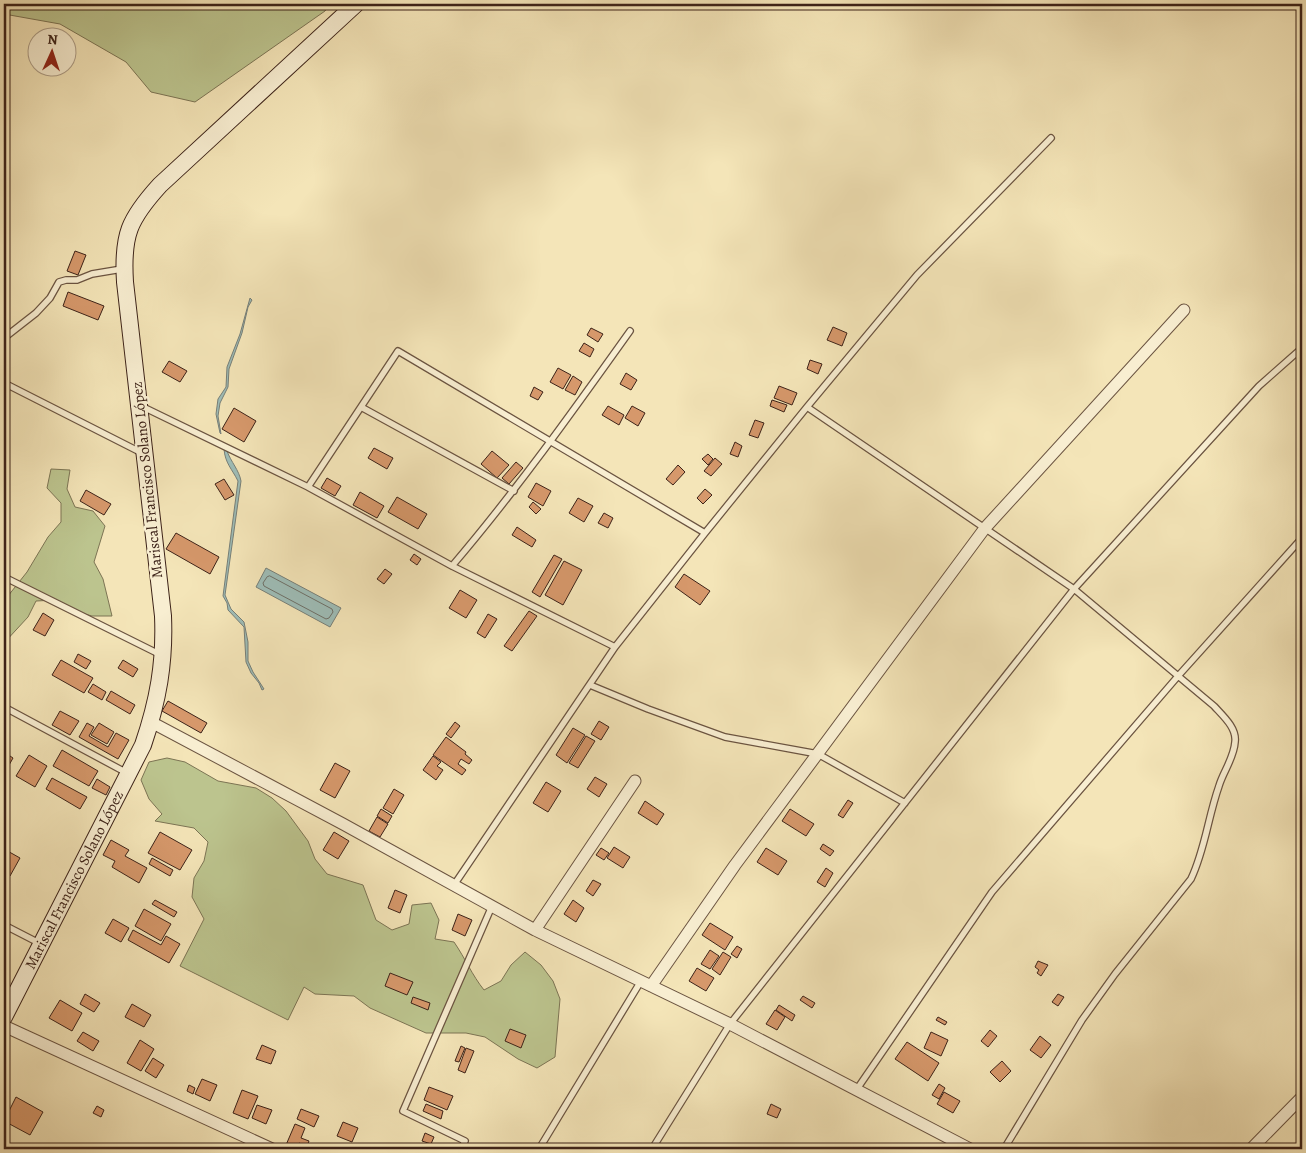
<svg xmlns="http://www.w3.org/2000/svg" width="1306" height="1153" font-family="Alegreya,serif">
	<rect width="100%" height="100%" fill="#f4e5b8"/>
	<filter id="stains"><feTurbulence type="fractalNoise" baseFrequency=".004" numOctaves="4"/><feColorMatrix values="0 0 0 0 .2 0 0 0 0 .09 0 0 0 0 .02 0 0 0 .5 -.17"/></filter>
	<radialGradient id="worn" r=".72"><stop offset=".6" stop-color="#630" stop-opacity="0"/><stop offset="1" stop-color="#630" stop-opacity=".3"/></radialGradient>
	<!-- green -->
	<path fill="#bcc48e" stroke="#7c7454" d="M4 4H330L325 11 195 102 151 92 126 62 60 24 4 14Z
		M51 469 70 470 67 489 75 507 93 511 105 526 94 562 103 579 112 616H92L73 611 56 600 36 601 28 617 4 643V601L27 572 48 537 61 522V503L47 488Z
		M167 758 185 762 218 781 256 788 272 798 286 811 308 841 315 859 327 874 363 885 376 920 392 930 409 924 412 905 431 903 439 920 435 939 454 942C465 958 472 975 484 990L501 981 511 965 525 952 541 965 553 981 560 999 555 1057 537 1068 518 1059 485 1037 466 1033H426L370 1008 354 996 315 994 304 987 288 1020 180 966 204 919 192 897 194 878 204 861 208 842 194 828 155 821 162 814 149 799 141 780 149 762Z"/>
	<!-- water -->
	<path fill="#9ebdb7" stroke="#777f78" d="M250 298 252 300 248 307 242 333 229 369 228 387 220 403 218 416 221 434 220 433 216 414 218 399 226 387 227 367 240 334Z
		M224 449 227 451C231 462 239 470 241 481L225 595 231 609 244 622 248 642V661L253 672 264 689 262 690 259 683 251 673 246 662 244 627 228 610 227 603 223 596 238 481C232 469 225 463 224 449Z
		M266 568 341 608 330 627 256 587Z"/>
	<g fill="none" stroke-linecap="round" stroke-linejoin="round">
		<!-- shore -->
		<path stroke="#6e7068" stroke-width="1" d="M270 576 332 609 333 612 329 618 326 619 264 586 263 583 267 577Z"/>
	</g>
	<!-- building -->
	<path fill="#d6986b" stroke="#3d2319" d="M75 251 86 255 78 275 67 271Z
		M68 292 104 306 98 320 63 306Z
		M833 327 847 333 842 346 827 340Z
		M591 328 603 334 598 342 587 335Z
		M584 343 594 349 590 357 579 351Z
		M810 360 822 364 818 374 807 369Z
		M169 361 187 371 180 382 162 372Z
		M558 368 571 375 563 389 550 382Z
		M626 373 637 380 631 390 620 384Z
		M573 376 582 382 575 395 565 390Z
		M779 386 797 393 792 405 774 398Z
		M534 387 543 392 538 400 530 396Z
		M772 400 787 405 784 412 770 406Z
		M608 406 624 415 619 425 602 415Z
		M632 406 645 413 638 426 625 418Z
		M234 408 256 421 244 442 222 429Z
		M755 420 764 423 758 438 749 435Z
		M735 442 742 446 738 457 730 454Z
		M374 448 393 458 387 469 368 458Z
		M492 451 509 465 497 478 481 464Z
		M708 454 713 459 708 465 702 459Z
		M715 458 722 464 711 476 704 471Z
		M516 462 523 468 509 484 502 478Z
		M678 465 685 472 673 485 666 479Z
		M327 478 341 486 335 496 321 488Z
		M224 479 234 495 225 500 215 484Z
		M536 483 551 491 543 506 528 497Z
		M705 489 712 495 703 504 697 498Z
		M86 490 111 504 104 515 80 501Z
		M360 492 384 506 377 518 353 505Z
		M397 497 427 514 418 529 388 512Z
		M578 498 593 506 584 522 569 513Z
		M533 502 541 509 536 514 529 507Z
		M604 513 613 518 608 528 598 523Z
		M517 527 536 540 532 547 512 535Z
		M176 533 219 557 210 574 166 549Z
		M414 554 421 559 417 565 410 560Z
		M554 555 562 559 540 597 532 592Z
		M564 561 582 570 563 605 545 595Z
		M385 569 392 574 384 584 377 579Z
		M684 574 710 591 700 605 675 587Z
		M460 590 477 600 466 618 449 608Z
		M529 611 537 616 512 651 504 646Z
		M43 613 54 620 45 636 33 630Z
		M488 614 497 619 485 638 477 633Z
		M78 654 91 661 86 669 74 662Z
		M61 660 93 678 84 693 52 675Z
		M123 660 138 669 133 677 118 668Z
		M93 684 106 692 102 700 88 692Z
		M111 691 135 705 130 714 106 700Z
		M168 701 207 723 201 733 162 711Z
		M60 711 79 721 70 735 52 725Z
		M599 721 609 727 601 740 591 734Z
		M455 722 460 726 451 738 446 734Z
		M87 723 94 727 89 736 108 747 116 733 129 740 118 759 79 737Z
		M99 723 114 732 107 744 91 735Z
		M573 728 585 735 567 763 556 755Z
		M586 736 595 741 578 768 569 763Z
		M446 737 466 752 465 754 472 760 469 764 461 759 458 764 466 770 462 775 433 755Z
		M62 750 98 771 89 786 53 766Z
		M4 752 13 758 4 774Z
		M29 755 47 766 35 787 16 776Z
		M433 756 441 762 437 766 443 770 436 780 423 770Z
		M335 763 350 771 335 798 320 790Z
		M595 777 607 784 599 797 587 789Z
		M52 778 87 797 80 809 46 789Z
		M97 779 110 787 106 795 92 788Z
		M546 782 561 791 548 812 533 803Z
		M394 789 404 795 393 814 383 808Z
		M848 800 853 803 843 818 838 815Z
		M645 801 664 814 657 825 638 813Z
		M381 809 392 816 388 823 377 816Z
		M790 809 814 824 806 836 782 821Z
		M377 817 388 824 380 837 369 831Z
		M160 832 192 850 180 870 148 853Z
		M334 832 349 841 338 859 323 850Z
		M111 840 129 850 125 856 147 868 139 883 112 867 115 861 103 855Z
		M823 844 834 851 830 856 820 849Z
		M614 847 630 857 623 868 607 858Z
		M601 848 609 853 604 860 596 855Z
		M766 848 787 861 778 875 757 862Z
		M4 849 20 858 10 876 4 872Z
		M152 858 173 870 170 876 149 864Z
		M826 868 833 873 825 887 817 882Z
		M593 880 601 884 593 896 586 891Z
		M395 890 407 895 400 913 388 908Z
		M155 900 177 912 174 917 152 904Z
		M573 900 584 908 576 922 564 914Z
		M144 909 171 924 161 941 135 926Z
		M458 914 472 920 465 936 452 930Z
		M113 919 129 928 121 942 105 933Z
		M710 923 733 937 725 950 702 935Z
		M133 930 161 945 166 936 180 944 169 963 128 940Z
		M737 946 742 949 737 958 731 954Z
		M710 950 719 956 710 969 701 964Z
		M723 952 731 957 720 975 712 969Z
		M1038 961 1048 965 1041 976 1037 973 1039 970 1035 967Z
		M697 968 714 978 706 991 689 981Z
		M390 973 413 982 407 995 385 986Z
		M85 994 100 1003 94 1012 80 1004Z
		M1058 994 1064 997 1058 1006 1052 1002Z
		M803 996 815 1003 812 1008 800 1000Z
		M413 997 430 1003 428 1010 411 1003Z
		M60 1000 82 1013 72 1031 49 1018Z
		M132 1004 151 1015 144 1027 125 1017Z
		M779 1005 795 1015 792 1021 776 1010Z
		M775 1010 785 1017 777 1030 766 1024Z
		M938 1017 947 1022 945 1025 936 1020Z
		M510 1029 526 1035 521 1048 505 1041Z
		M990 1030 997 1036 988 1047 981 1041Z
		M83 1032 99 1041 93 1051 77 1041Z
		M931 1032 948 1040 941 1056 924 1048Z
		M1040 1036 1051 1045 1041 1058 1030 1050Z
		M140 1040 154 1049 141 1071 127 1063Z
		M907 1042 939 1063 928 1081 895 1059Z
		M262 1045 276 1051 271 1064 256 1059Z
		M461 1046 465 1048 459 1062 455 1061Z
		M466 1048 474 1051 465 1073 458 1070Z
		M153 1058 164 1065 156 1078 145 1071Z
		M1002 1061 1011 1071 1000 1082 990 1072Z
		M202 1079 217 1085 210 1101 195 1094Z
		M939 1084 945 1088 939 1099 932 1095Z
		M189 1085 195 1088 193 1094 187 1091Z
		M429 1087 453 1096 447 1110 424 1100Z
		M242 1090 258 1096 248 1119 233 1113Z
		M944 1092 960 1101 953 1113 937 1104Z
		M16 1097 43 1112 30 1135 4 1121Z
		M426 1104 443 1111 441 1119 423 1111Z
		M771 1104 781 1109 777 1118 767 1114Z
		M257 1105 272 1110 266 1124 252 1118Z
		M97 1106 104 1110 101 1117 93 1113Z
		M301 1109 319 1116 314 1127 297 1119Z
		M343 1122 358 1128 352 1142 337 1136Z
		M295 1124 305 1128 301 1138 309 1141 307 1146 299 1143 297 1149 286 1145Z
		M425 1133 434 1137 431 1144 422 1141Z"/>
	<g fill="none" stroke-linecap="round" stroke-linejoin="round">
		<!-- service casing -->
		<g stroke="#6b5441" stroke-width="8">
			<path id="service" d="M4 338 36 313 50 298 59 282 66 280H77L92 274 122 269
				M4 383 142 453
				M141 406 308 487 452 566 615 647
				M361 407 514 491
				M807 407 1074 589 1214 706C1223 716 1237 728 1235 742 1234 758 1223 772 1219 786 1208 817 1205 850 1191 879L1115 974 1082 1020 1004 1149
				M308 487 398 351 705 533
				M452 566C516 491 573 411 630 331
				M4 577 159 654
				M590 685 648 709 725 737 818 754 905 803
				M4 707 127 773
				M454 885 615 647 705 533 807 407 917 275 1051 138
				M4 925 39 943
				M857 1089 992 892 1179 675 1302 538
				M461 1149 465 1141 403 1111 492 906
				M539 1149 641 981
				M652 1149 730 1024 1074 589 1259 386 1302 348"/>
		</g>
		<!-- minor casing -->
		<g stroke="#6b5441" stroke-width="13">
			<path id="minor" d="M151 722 343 824 535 930 730 1024 970 1149
				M535 930 635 781
				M651 986 735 865 985 528 1184 310
				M4 1026 272 1149
				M1251 1149 1302 1097"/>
		</g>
		<!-- secondary casing -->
		<g stroke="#3d2319" stroke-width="18">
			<g id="secondary">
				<path id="s1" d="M4 1017 143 745C158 701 165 663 163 616L125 282C122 235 129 219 160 185L356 4"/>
			</g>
		</g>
		<!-- service -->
		<use href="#service" stroke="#f8eed1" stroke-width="5.5"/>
		<!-- minor -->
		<use href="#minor" stroke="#f8eed1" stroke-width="11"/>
		<!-- secondary -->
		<use href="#secondary" stroke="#f8eed1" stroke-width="16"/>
	</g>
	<g text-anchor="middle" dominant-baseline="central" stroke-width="5" stroke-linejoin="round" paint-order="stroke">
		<!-- street labels -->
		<g font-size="15" fill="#3d2319" stroke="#f8eed1">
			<text transform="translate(147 480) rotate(-96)">Mariscal Francisco Solano López</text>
			<text stroke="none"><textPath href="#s1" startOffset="154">Mariscal Francisco Solano López</textPath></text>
		</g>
	</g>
	<!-- margin -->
	<rect width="1306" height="1153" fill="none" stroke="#f4e5b8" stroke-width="20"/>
	<rect x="5" y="5" width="1296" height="1143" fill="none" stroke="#3d2319" stroke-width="2.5"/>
	<rect x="10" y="10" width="1286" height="1133" fill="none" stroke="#3d2319"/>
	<!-- north arrow -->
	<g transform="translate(52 52) rotate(3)"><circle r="24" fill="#f8eed1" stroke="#ad9d87"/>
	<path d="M0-4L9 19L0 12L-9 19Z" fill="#8f2418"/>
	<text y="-8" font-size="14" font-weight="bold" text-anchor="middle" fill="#3d2319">N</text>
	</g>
	<rect width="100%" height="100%" filter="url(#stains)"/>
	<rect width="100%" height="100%" fill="url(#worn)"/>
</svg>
